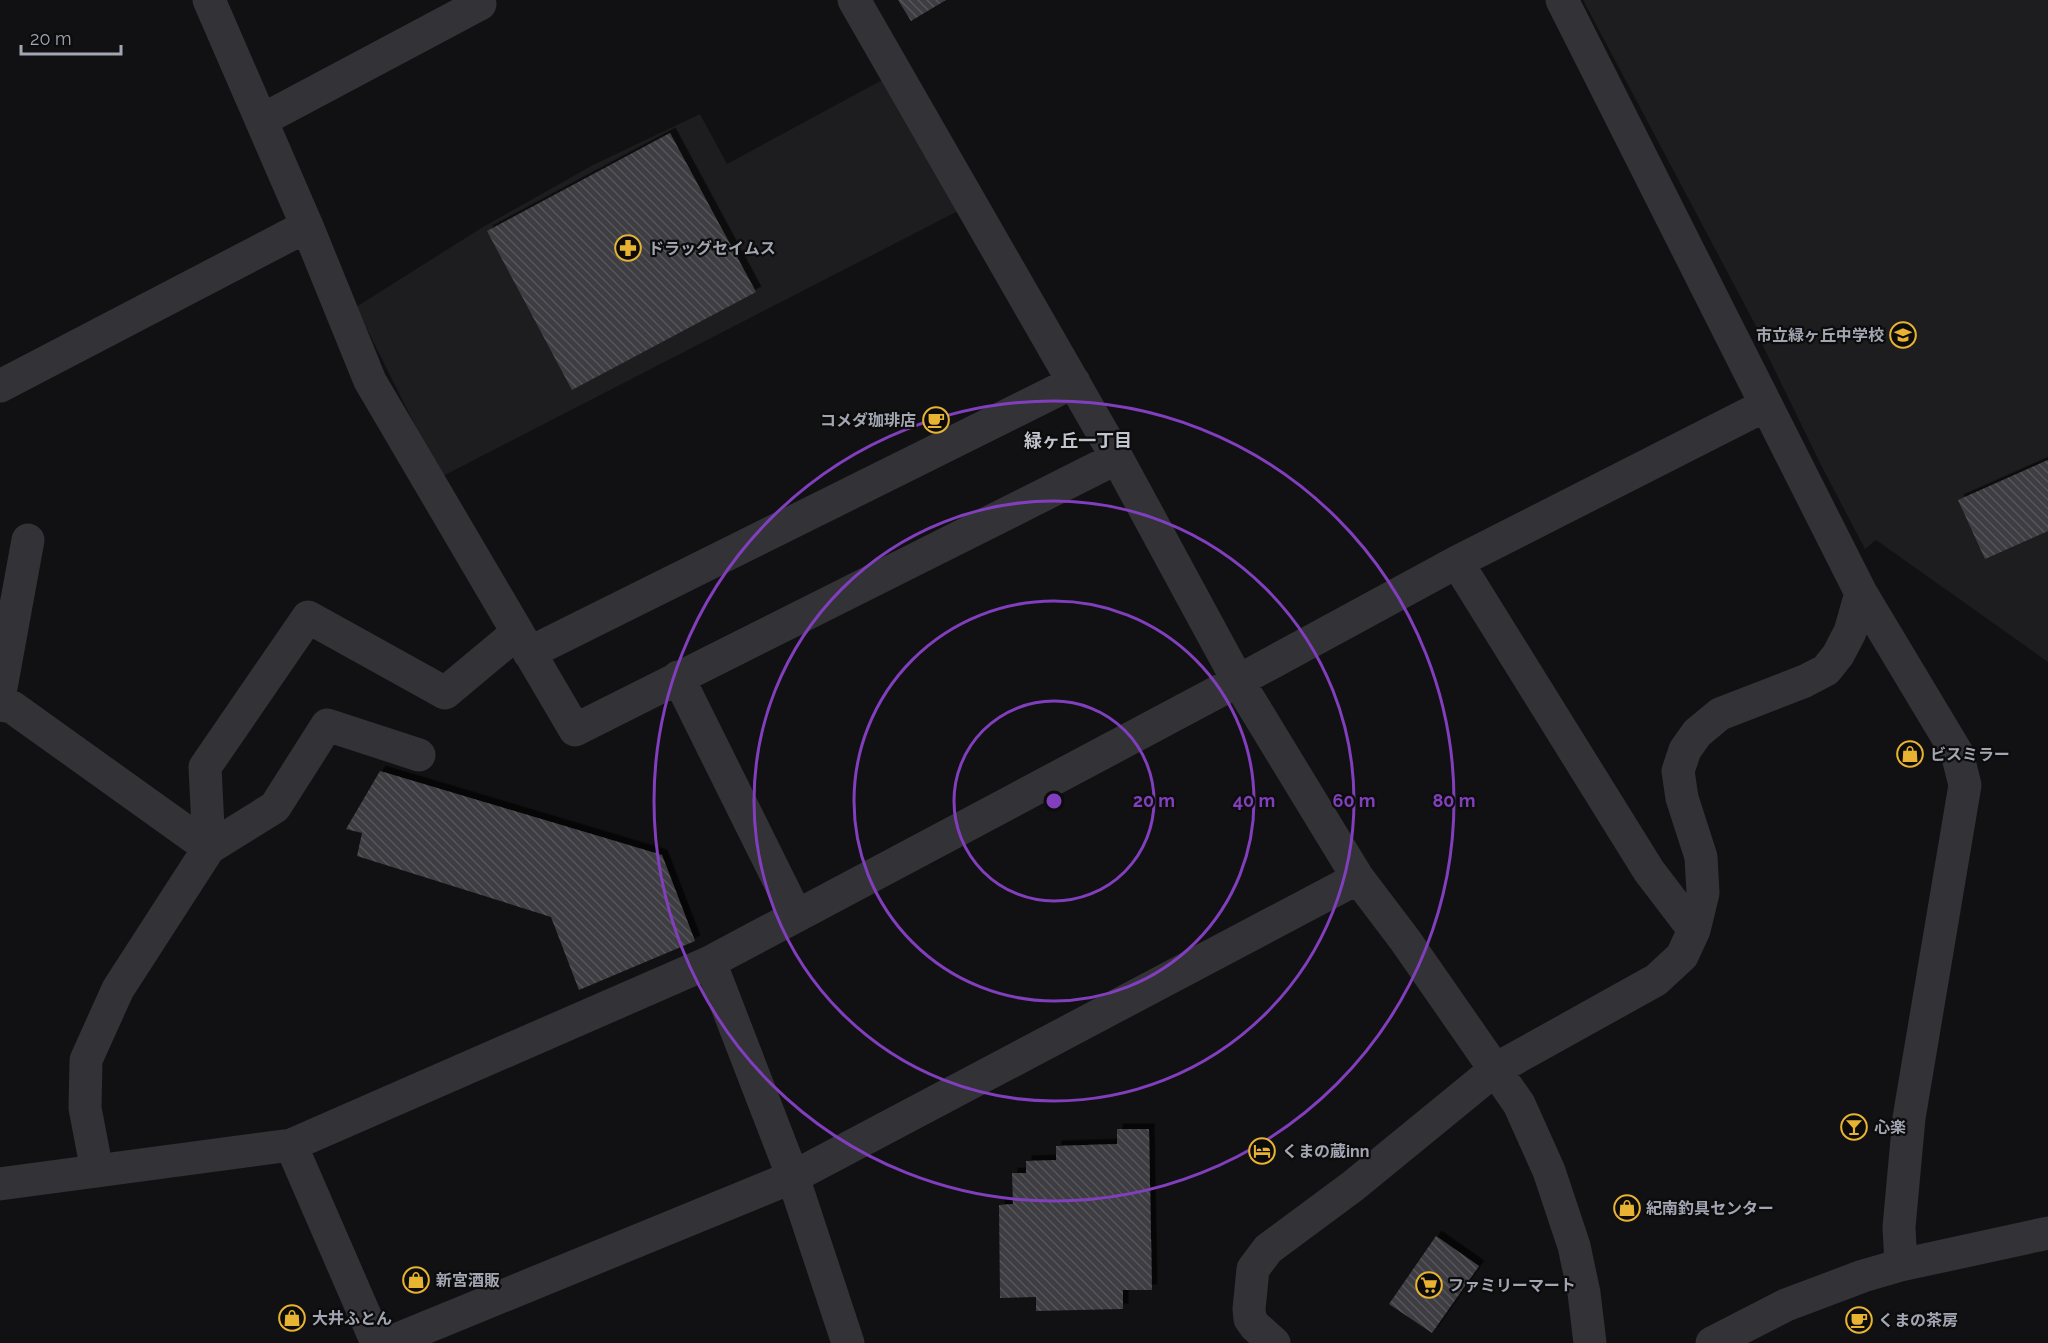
<svg xmlns="http://www.w3.org/2000/svg" width="2048" height="1343" font-family="Raleway,'Noto Sans JP',sans-serif">
	<defs>
		<pattern id="building-back-hatch" width="6" height="6" patternUnits="userSpaceOnUse" patternTransform="scale(1.5)"><rect width="6" height="6" fill="#3d3d42"/><path d="M-1 5l2 2M0 0l6 6M5-1l2 2" fill="none" stroke="#56565b"/></pattern>
		<filter id="shadow"><feDropShadow dx="5.5" dy="-5.5" stdDeviation="0" flood-color="#0009"/></filter>
	</defs>
	<rect width="100%" height="100%" fill="#111012"/>
	<!-- built -->
	<path fill="#1d1d1f" d="M1583 0H2048V662L1876 540 1865 549 1820 463 1762 344 1756 326Z
		M884 79 960 210 441 477 356 307 483 227 593 165 700 114 727 164Z"/>
	<!-- building -->
	<path fill="url(#building-back-hatch)" filter="url(#shadow)" d="M898 0H946L911 21Z
		M670 133 756 292 572 390 487 231Z
		M2048 460V531L1985 559 1958 500Z
		M380 771 662 855 695 941 579 990 551 917 357 856 362 833 346 829Z
		M1117 1129H1149L1152 1290H1123V1309L1036 1311V1297L1000 1298 999 1205 1013 1204 1012 1173H1026V1161L1056 1160V1146L1117 1144Z
		M1436 1236 1479 1266 1432 1333 1389 1304Z"/>
	<g fill="none" stroke-linecap="round" stroke-linejoin="round">
		<!-- minor -->
		<path stroke="#323237" stroke-width="33" d="M209 0 307 226 370 381 575 730 1117 458
			M854 0 1117 458 1238 681 1358 878 1405 940 1519 1104 1549 1171 1574 1246 1584 1293 1590 1343
			M1562 0 1861 593 1957 753 1965 785 1909 1118 1899 1227 1901 1265
			M262 120 480 4
			M0 386 307 226
			M1457 562 1649 871 1694 930
			M529 653 1074 382
			M678 677 796 915
			M0 693 28 540
			M0 705 12 707 209 848
			M209 848 205 767 308 617 445 693 517 633
			M710 962 793 1177 848 1343
			M291 1145 377 1343
			M97 1171 85 1108 86 1060 118 989 209 848 275 807 327 725 419 755
			M0 1184 291 1145 710 962 1238 681 1457 562 1766 405
			M388 1343 793 1177 1358 878
			M1274 1343 1255 1326 1250 1319 1249 1309 1253 1269 1268 1249 1353 1186 1496 1069 1656 980 1682 956 1694 930 1703 893 1701 857 1682 798 1678 771 1685 750 1697 733 1720 714 1805 681 1826 670 1838 655 1850 632 1861 593
			M1712 1343 1786 1305 1863 1276 1901 1265 2048 1233"/>
	</g>
	<!-- distance rings -->
	<g fill="none" stroke="#813ebd" stroke-width="3">
		<circle cx="1054" cy="801" r="100"/>
		<circle cx="1054" cy="801" r="200"/>
		<circle cx="1054" cy="801" r="300"/>
		<circle cx="1054" cy="801" r="400"/>
	</g>
	<!-- icons -->
	<defs>
		<g id="pharmacy-ring" transform="scale(1.35)"><circle r="9.5" fill="#0c0c0d" stroke="#e8b332" stroke-width="1.5"/><path d="M-2-6h4v4h4v4h-4v4h-4v-4h-4v-4h4Z" fill="#e8b332"/></g>
		<g id="school-ring" transform="scale(1.35)"><circle r="9.5" fill="#0c0c0d" stroke="#e8b332" stroke-width="1.5"/><path d="M0-5L7-2L0 1L-7-2ZM-4 1L0 2.5L4 1V4Q0 6-4 4Z" fill="#e8b332"/></g>
		<g id="cafe-ring" transform="scale(1.35)"><circle r="9.5" fill="#0c0c0d" stroke="#e8b332" stroke-width="1.5"/><path d="M-5.5-4.5H6V0H3Q3 3.5 0 3.5H-2.5Q-5.5 3.5-5.5 0ZM3-3.2v2h1.7v-2ZM-6 4.5H4V6H-6Z" fill="#e8b332"/></g>
		<g id="shop-ring" transform="scale(1.35)"><circle r="9.5" fill="#0c0c0d" stroke="#e8b332" stroke-width="1.5"/><path d="M-5-2.5h2.3a2.7 3.5 0 0 1 5.4 0H5L5.5 6h-11ZM-1.5-2.5h3a1.5 2.3 0 0 0-3 0Z" fill="#e8b332"/></g>
		<g id="bar-ring" transform="scale(1.35)"><circle r="9.5" fill="#0c0c0d" stroke="#e8b332" stroke-width="1.5"/><path d="M-6-5H6L.8 .8V4.5H3.5V6h-7V4.5H-.8V.8Z" fill="#e8b332"/></g>
		<g id="hotel-ring" transform="scale(1.35)"><circle r="9.5" fill="#0c0c0d" stroke="#e8b332" stroke-width="1.5"/><path d="M-6-4.5h1.5V1H6V5H4.5V3h-9V5H-6ZM-4 0a1.8 1.8 0 1 1 3.6 0ZM.5 0V-2.5h3Q6-2.5 6 0Z" fill="#e8b332"/></g>
		<g id="supermarket-ring" transform="scale(1.35)"><circle r="9.5" fill="#0c0c0d" stroke="#e8b332" stroke-width="1.5"/><path d="M-6-5.5h2.5l.6 2H6L4.5 2H-2.5L-4.4-4H-6ZM-1.5 3.2a1.3 1.3 0 1 0 .1 0ZM3 3.2a1.3 1.3 0 1 0 .1 0Z" fill="#e8b332"/></g>
	</defs>
	<g fill-rule="evenodd">
		<use href="#pharmacy-ring" x="628" y="248"/>
		<use href="#school-ring" x="1903" y="335"/>
		<use href="#cafe-ring" x="936" y="420"/>
		<use href="#shop-ring" x="1910" y="754"/>
		<use href="#bar-ring" x="1854" y="1127"/>
		<use href="#hotel-ring" x="1262" y="1151"/>
		<use href="#shop-ring" x="1627" y="1208"/>
		<use href="#shop-ring" x="416" y="1280"/>
		<use href="#supermarket-ring" x="1429" y="1285"/>
		<use href="#shop-ring" x="292" y="1318"/>
		<use href="#cafe-ring" x="1859" y="1320"/>
	</g>
	<g text-anchor="middle" dominant-baseline="central" stroke-width="4.5" stroke-linejoin="round" paint-order="stroke">
		<!-- poi labels -->
		<g font-size="16" font-weight="bold" fill="#a2a6b2" stroke="#0c0c0d" text-anchor="start">
			<text x="648" y="248">ドラッグセイムス</text>
			<text x="1884" y="335" text-anchor="end">市立緑ヶ丘中学校</text>
			<text x="916" y="420" text-anchor="end">コメダ珈琲店</text>
			<text x="1930" y="754">ビスミラー</text>
			<text x="1874" y="1127">心楽</text>
			<text x="1282" y="1151">くまの蔵inn</text>
			<text x="1646" y="1208">紀南釣具センター</text>
			<text x="436" y="1280">新宮酒販</text>
			<text x="1448" y="1285">ファミリーマート</text>
			<text x="312" y="1318">大井ふとん</text>
			<text x="1878" y="1320">くまの茶房</text>
		</g>
		<!-- neighbourhood labels -->
		<g font-size="18" font-weight="bold" fill="#c3c5ce" stroke="#0c0c0d">
			<text x="1078" y="440">緑ヶ丘一丁目</text>
		</g>
	</g>
	<circle cx="1054" cy="801" r="9" fill="#813ebd" stroke="#0c0c0d" stroke-width="3"/>
	<g font-size="18" text-anchor="middle" font-weight="bold" fill="#813ebd" stroke="#0c0c0d" stroke-width="4.5" stroke-linejoin="round" paint-order="stroke">
		<text x="1154" y="807">20 m</text>
		<text x="1254" y="807">40 m</text>
		<text x="1354" y="807">60 m</text>
		<text x="1454" y="807">80 m</text>
	</g>
	<!-- scale -->
	<path d="M21 45v9h100v-9" fill="none" stroke="#a2a6b2" stroke-width="3"/>
	<text x="30" y="45" font-size="18" fill="#a2a6b2" stroke="#0c0c0d" stroke-width="4.5" paint-order="stroke">20 m</text>
</svg>
